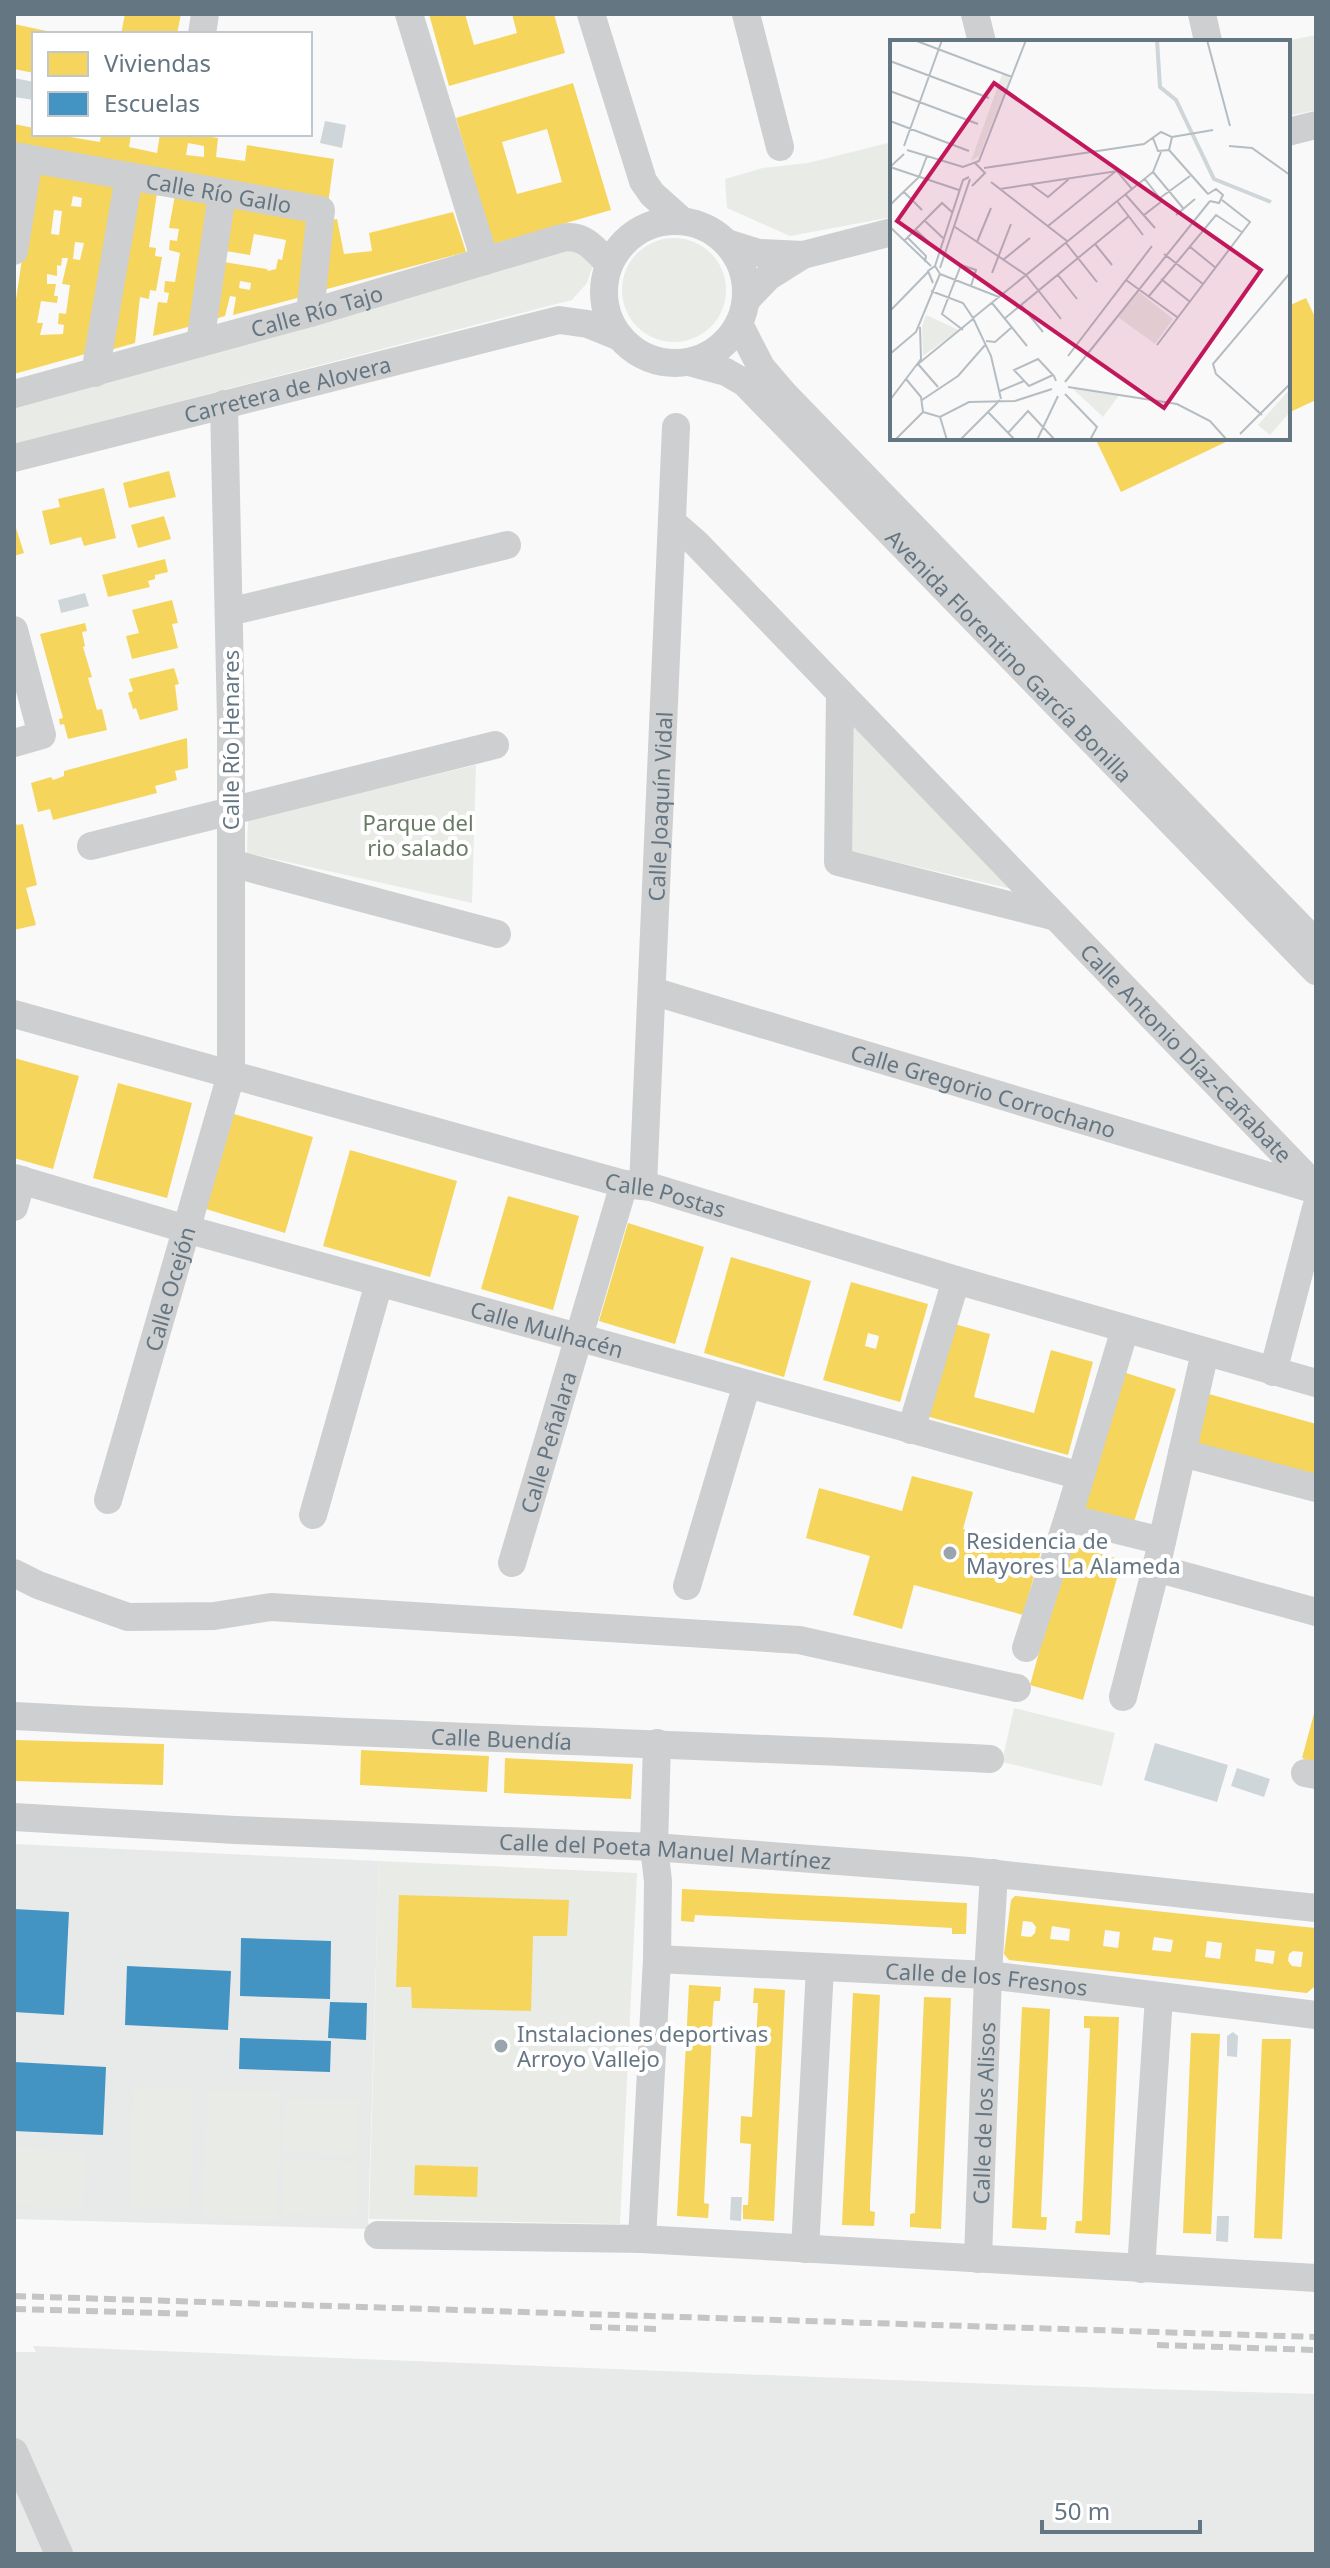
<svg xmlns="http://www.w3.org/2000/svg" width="1330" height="2568" font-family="'Noto Sans',sans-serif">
	<rect width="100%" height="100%" fill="#f9f9f9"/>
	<!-- built -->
	<path fill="#e8e9e9" d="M14 1844 379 1861 368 2229 14 2219Z
		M33 2346 995 2384 1316 2394V2554H14V2352H36Z"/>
	<!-- green -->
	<path fill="#e8ebe6" d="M1316 35V110L1288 116V42H1280Z
		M892 142V217L790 236 727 208 725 179 763 168 808 163Z
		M622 290a52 52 0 1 1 104 0a52 52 0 1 1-104 0Z
		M583 240 598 250 587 283 572 300 14 444V401Z
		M849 717 1012 889 850 851Z
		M476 765 472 903 247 853 248 820Z
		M1014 1708 1115 1733 1102 1786 1002 1762Z
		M379 1861 637 1873 620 2224 369 2219Z
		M134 2086 193 2088 190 2209 131 2207Z
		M207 2090 280 2092 278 2220 204 2218Z
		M286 2098 359 2100 358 2155 284 2153Z
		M14 2148 85 2152 82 2209 14 2206Z
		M284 2159 358 2162 357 2216 283 2214Z"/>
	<!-- water -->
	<path fill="#ced6d9" d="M14 78 34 82V100L14 97Z
		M325 121 346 125 342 148 320 143Z
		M85 593 89 606 61 613 58 600Z
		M1155 1743 1228 1765 1217 1802 1144 1780Z
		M1237 1768 1270 1779 1264 1797 1231 1786Z
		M1233 2032 1238 2036 1237 2057 1227 2056V2036Z
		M731 2197H742L741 2221 730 2220Z
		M1217 2216H1229L1228 2242 1216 2241Z"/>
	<!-- homes -->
	<path fill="#f6d55c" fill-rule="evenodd" d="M125 14H181L177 34H121Z
		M429 14H465L474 45 517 33 512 14H554L565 53 449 86Z
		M14 24 56 33 34 34V73L14 69Z
		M573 83 611 210 493 244 456 118ZM547 129 562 182 517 194 502 142Z
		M14 124 34 128V134H52L100 142 101 134H131L129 147 157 153 160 134H192L218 138 216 157 245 161 247 145 334 159 328 204 14 148ZM188 143 204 146V157L186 155Z
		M35 171 116 186 89 353 14 374V313ZM73 196 82 198 81 207 71 206ZM54 210 62 211 59 235 51 234ZM75 242 84 243 80 260 73 259ZM62 258H68L62 284 70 285 66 314 59 313 58 324 64 325 63 334 40 335 43 323H37L41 301 57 303 58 296H54L56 284H47V274L57 276V265L61 266Z
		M135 189 157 193 149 247 156 248 155 256 162 257 156 291 150 290 149 299 140 297 135 343 110 350Z
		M175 195 215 202 196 325 153 336 158 302 167 303 169 293 164 292 165 281 175 282 180 253 169 250 170 240 177 241 179 229 169 228Z
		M232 204 314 221 301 297 233 315 236 297 230 296 225 316 215 319 224 262 267 269 268 271 276 269 278 259 282 260 286 240 254 234 250 255 226 251ZM240 281 251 283 250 290 239 288Z
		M453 212 466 252 323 290 326 221 337 219 344 254 372 251 369 233Z
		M1306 298 1316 319V400L1288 413V306Z
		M1095 438H1234L1121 492Z
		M169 471 176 497 129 508 123 483Z
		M104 488 116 538 84 546 81 537 50 545 42 511 60 507 58 499Z
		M164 516 171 539 138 548 131 525Z
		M14 522 24 553 14 556Z
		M165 559 168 572 155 575V579L148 581 150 587 108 597 102 575Z
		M172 600 178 623 172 624 178 648 132 659 126 636 139 633 132 610Z
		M85 623 87 631 82 632 85 646 83 647 92 677 88 678 97 710 102 709 107 730 68 739 64 724 60 725 59 719 63 718 40 634Z
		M174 668 179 684 175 685 178 710 140 720 136 708 133 709 128 693 133 691 129 679Z
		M187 738 188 768 175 771 177 780 155 786 157 793 53 820 50 809 38 812 31 783 51 777 53 780 64 776V771Z
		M14 820 17 825 23 824 37 885 26 888 36 925 14 930Z
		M14 1058 79 1076 53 1169 14 1158Z
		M118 1083 192 1103 167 1198 93 1178Z
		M234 1114 313 1137 285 1233 206 1209Z
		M350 1150 457 1181 430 1277 323 1246Z
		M508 1196 579 1216 553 1310 481 1289Z
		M628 1223 704 1247 675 1344 599 1321Z
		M731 1257 811 1281 784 1377 704 1353Z
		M851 1282 928 1304 900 1402 823 1380ZM868 1333 879 1336 876 1349 865 1346Z
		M951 1323 990 1334 974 1397 1034 1413 1051 1350 1093 1362 1068 1455 926 1416Z
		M1123 1372 1176 1389 1133 1525 1080 1509Z
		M1209 1394 1316 1424V1480L1194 1448Z
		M912 1476 973 1492 963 1529 1041 1551 1023 1615 914 1585 902 1629 853 1615 870 1556 806 1538 819 1488 902 1511Z
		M1069 1545 1122 1560 1083 1700 1030 1685Z
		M1315 1710H1316V1762L1302 1758Z
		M14 1740 164 1744 163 1785 14 1781Z
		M361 1750 489 1756 487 1792 360 1785Z
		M505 1758 633 1764 631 1799 504 1793Z
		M682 1889 967 1903 966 1934H952V1928L863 1923 695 1915 694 1922 681 1921Z
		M399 1895 569 1900 567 1936H533L531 2011 412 2008 411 1987H396Z
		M1015 1896 1315 1928 1314 1987 1307 1993 1009 1960 1004 1954 1011 1900ZM1023 1921 1032 1922 1036 1927 1035 1933 1031 1937 1021 1936ZM1052 1926 1070 1929 1069 1941 1050 1939ZM1105 1930 1120 1932 1118 1948 1103 1946ZM1154 1937 1173 1940 1171 1952 1152 1950ZM1207 1941 1222 1943 1220 1959 1205 1957ZM1256 1949 1275 1951 1273 1964 1255 1961ZM1293 1951 1303 1952 1301 1967 1292 1966 1288 1961 1289 1954Z
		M689 1985 721 1987 720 2001H714L713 2010 704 2203 709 2204 708 2218 677 2216Z
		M754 1988 785 1990 774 2221 743 2219V2205H748L751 2144 740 2143 741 2116 752 2117 758 2003H753Z
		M853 1993 880 1995 870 2202V2211L875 2212 874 2226 842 2225Z
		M924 1997 951 1998 941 2229 910 2227V2214L915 2213Z
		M1022 2007 1050 2009 1041 2217H1047L1046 2230 1012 2228Z
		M1084 2016 1119 2017 1110 2235 1075 2233 1076 2221H1082L1090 2028H1084Z
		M1191 2033 1220 2034 1211 2234 1183 2233Z
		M1262 2039H1291L1282 2239 1254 2238Z
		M415 2165 478 2167 477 2197 414 2195Z"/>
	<!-- schools -->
	<path fill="#4393c3" d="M14 1909 69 1912 64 2015 14 2012Z
		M241 1938 331 1941 330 1999 240 1996Z
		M127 1966 231 1971 228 2030 125 2025Z
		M330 2002 367 2003 366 2040 328 2038Z
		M240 2038 331 2041 330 2072 239 2069Z
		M14 2062 106 2067 103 2135 14 2131Z"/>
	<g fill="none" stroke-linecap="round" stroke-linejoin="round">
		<!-- minor -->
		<g stroke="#cecfd0" stroke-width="28">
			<path d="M409 14 485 261"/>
			<path d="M591 14 643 181 652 194 681 220"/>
			<path d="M746 14 780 147"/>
			<path d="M975 14 982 42"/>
			<path d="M1202 14 1208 41"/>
			<path d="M202 34 205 14"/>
			<path d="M1288 132 1316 125"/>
			<path id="s1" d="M14 156 321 210 310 313"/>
			<circle cx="675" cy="292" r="71"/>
			<path d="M727 243 759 253 803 255 892 232"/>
			<path d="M14 251 29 159"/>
			<path d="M746 300 768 277 803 255"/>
			<path d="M739 324 761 367 785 395 1316 943"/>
			<path d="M200 343 222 194"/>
			<path id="s2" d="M689 362 726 372 745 383 1316 971"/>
			<path d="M95 373 129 177"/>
			<path id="s3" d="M14 394 310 313 562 238C583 233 595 249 609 264"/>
			<path id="s4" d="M14 458 559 320 588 324 620 337"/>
			<path id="s5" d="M673 523 696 543 1316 1187"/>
			<path d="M229 612 507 545"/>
			<path d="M14 630 42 735 14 743"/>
			<path d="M840 693 838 862 1056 917"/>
			<path d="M91 846 495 745"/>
			<path d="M231 863 497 934"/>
			<path id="s6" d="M652 991 1316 1190"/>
			<path id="s7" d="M14 1014 624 1184 651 1187 956 1280 1316 1383"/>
			<path id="s8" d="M14 1178 186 1229 1081 1476"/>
			<path id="s9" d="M643 1186 676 427"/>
			<path d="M14 1207 22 1180"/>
			<path d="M1273 1372 1316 1208"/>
			<path d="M911 1430 956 1280"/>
			<path d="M1182 1453 1316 1488"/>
			<path id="s10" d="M108 1500 231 1075V721L224 404"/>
			<path d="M313 1515 379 1283"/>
			<path d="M1068 1518 1162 1541"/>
			<path id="s11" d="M512 1563 624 1184"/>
			<path d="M1156 1568 1316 1612"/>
			<path d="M14 1573 38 1585 128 1617 214 1616 271 1607 799 1640 1017 1688"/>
			<path d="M687 1586 747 1384"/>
			<path d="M1026 1648 1068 1518 1125 1329"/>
			<path d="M1123 1697 1156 1568 1205 1352"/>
			<path id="s12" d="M14 1716C339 1734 664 1743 990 1759"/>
			<path d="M1305 1773 1316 1775"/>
			<path id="s13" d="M14 1817 235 1830 654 1847 969 1871 1316 1908"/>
			<path id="s14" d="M657 1959 988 1975 1316 2015"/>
			<path d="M378 2235 642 2239 1316 2278"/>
			<path d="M642 2239 657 1959 658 1881 654 1847 657 1743"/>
			<path d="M805 2249 820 1968"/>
			<path id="s15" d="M978 2259 988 1975 994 1873"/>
			<path d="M1141 2269 1159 1997"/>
			<path d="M14 2452 59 2554"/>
		</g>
		<!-- rail -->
		<path stroke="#c3c5c6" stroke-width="6" stroke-dasharray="12 6" stroke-linecap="butt" d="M14 2296 1316 2337
			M14 2309 194 2314
			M590 2327 658 2329
			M1157 2345 1316 2350"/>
	</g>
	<!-- markers -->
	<g fill="#99a4ac" stroke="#fff" stroke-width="3">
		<circle cx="950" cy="1553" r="8"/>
		<circle cx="501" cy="2046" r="8"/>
	</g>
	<g text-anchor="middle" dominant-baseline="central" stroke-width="8" stroke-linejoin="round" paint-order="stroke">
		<!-- street labels -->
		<g font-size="22" fill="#657683" stroke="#fff">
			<text stroke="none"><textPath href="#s1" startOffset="208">Calle Río Gallo</textPath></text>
			<text stroke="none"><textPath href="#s3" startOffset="314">Calle Río Tajo</textPath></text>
			<text stroke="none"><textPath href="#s4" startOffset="282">Carretera de Alovera</textPath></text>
			<text stroke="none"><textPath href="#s2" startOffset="440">Avenida Florentino García Bonilla</textPath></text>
			<text transform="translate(230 740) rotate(-90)">Calle Río Henares</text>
			<text stroke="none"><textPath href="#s9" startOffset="380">Calle Joaquín Vidal</textPath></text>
			<text stroke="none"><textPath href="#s5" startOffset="738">Calle Antonio Díaz-Cañabate</textPath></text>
			<text stroke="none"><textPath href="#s6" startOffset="346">Calle Gregorio Corrochano</textPath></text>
			<text stroke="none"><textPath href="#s7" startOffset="676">Calle Postas</textPath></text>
			<text stroke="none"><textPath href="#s10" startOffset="220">Calle Ocejón</textPath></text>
			<text stroke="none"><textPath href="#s8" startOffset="554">Calle Mulhacén</textPath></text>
			<text stroke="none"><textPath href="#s11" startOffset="126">Calle Peñalara</textPath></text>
			<text stroke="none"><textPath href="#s12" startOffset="488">Calle Buendía</textPath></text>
			<text stroke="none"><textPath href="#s13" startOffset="652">Calle del Poeta Manuel Martínez</textPath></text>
			<text stroke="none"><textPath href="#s14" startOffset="330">Calle de los Fresnos</textPath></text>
			<text stroke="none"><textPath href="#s15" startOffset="146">Calle de los Alisos</textPath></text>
		</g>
		<!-- park labels -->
		<g font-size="22" fill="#687a64" stroke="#fff">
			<text x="418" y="822">Parque del<tspan x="418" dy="25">rio salado</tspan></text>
		</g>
		<!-- poi labels -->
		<g font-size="22" fill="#657683" stroke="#fff" text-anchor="start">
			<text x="966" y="1540">Residencia de<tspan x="966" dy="25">Mayores La Alameda</tspan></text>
			<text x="517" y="2033">Instalaciones deportivas<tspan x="517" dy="25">Arroyo Vallejo</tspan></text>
		</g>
	</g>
	<!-- overview -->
	<g transform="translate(890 40)">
		<rect width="400" height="400" fill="#f9f9f9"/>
		<path d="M113 32 120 39 89 116 81 121ZM248 251 283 279 265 304 228 277ZM36 275 69 290 33 316 32 286ZM183 349 230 354 213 377ZM400 349V372L380 395 368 385Z" fill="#e8ebe6"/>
		<path fill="none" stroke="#ced6d9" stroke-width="4" d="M267 0 270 47 286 60 324 139 381 162"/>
		<path fill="none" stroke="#b5bdc3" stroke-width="2" d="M24 0 122 37M317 0 340 86M0 21 99 58M0 51 88 84M0 81 79 111M282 97 323 90M263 98 268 111 279 110M14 106 52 0M339 106 362 108 400 135M17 110 73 127 89 121 136 0M279 110 318 154M14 114 0 127 69 150M94 128 254 104 271 92 282 97 279 110M263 132 293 168M101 142 177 201M140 144 158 157 179 139M82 146 95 133 85 123M110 149 227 131 242 149M14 152 32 170M235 154 265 188M318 154 326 149 333 155 329 163 320 161M270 158 300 136M227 161 253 195M0 165 29 137 37 116M254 175 272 161 254 138M286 175 305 159M35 181 53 198M303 181 340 210M158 186 226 131M0 187 41 226M65 187 136 235 171 279M26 190 48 211M18 198 36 216 35 222M14 201 52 163 62 172M87 202 101 168M176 203 207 242M205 204 222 225M299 206 326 228M274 214 313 244M113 220 140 198M45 226 73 140 79 137M50 228 80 139M102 233 121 184M50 234 109 257M168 235 187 259M271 239 299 261M236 240 287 277M41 251 73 263 83 278 101 316 111 359M259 256 326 175 353 193M102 263 137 306M131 265 153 292M0 271 38 232M83 278 263 132 271 112M114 279 239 176M73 290 52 274 71 225 86 230 81 246M96 301 105 302 121 288M267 305 360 182 332 160M0 314 26 292 50 234 45 226 38 231 43 243M178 316 262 206M163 335 139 346 124 330 148 319 163 335 164 336 166 341M16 339 31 357 33 372M175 342 320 161M48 347 28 324 83 279M178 347 287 364 320 381 337 400M110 351 134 341M175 354 207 387 200 400M0 360 31 319 30 287M32 360 68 336 96 304M33 372 50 377 79 362 125 361 162 349M98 372 125 400M372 375 326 334 323 324 400 233M50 377 57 400M118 393 138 371 165 400M350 394 400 344M5 400 33 372M70 400 110 360M147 400 168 356"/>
		<path fill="#c2185b" fill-opacity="0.15" stroke="#c2185b" stroke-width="4" d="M104 43 371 230 274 368 7 181Z"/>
		<rect width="400" height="400" fill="none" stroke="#657683" stroke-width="4"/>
	</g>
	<!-- border -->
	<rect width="1330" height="2568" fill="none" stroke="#657683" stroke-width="32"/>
	<!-- legend -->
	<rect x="32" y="32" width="280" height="104" fill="#ffffff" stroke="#c1c8cd" stroke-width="2"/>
	<rect x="48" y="52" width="40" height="24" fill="#f6d55c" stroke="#c1c8cd" stroke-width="2"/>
	<text x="104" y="72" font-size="24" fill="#657683">Viviendas</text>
	<rect x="48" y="92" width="40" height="24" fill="#4393c3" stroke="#c1c8cd" stroke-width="2"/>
	<text x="104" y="112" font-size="24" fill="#657683">Escuelas</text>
	<!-- scale -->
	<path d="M1042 2520v12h158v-12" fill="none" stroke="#657683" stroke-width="4"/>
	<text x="1054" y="2520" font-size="24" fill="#657683" stroke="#ffffff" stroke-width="6" paint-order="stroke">50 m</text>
</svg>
